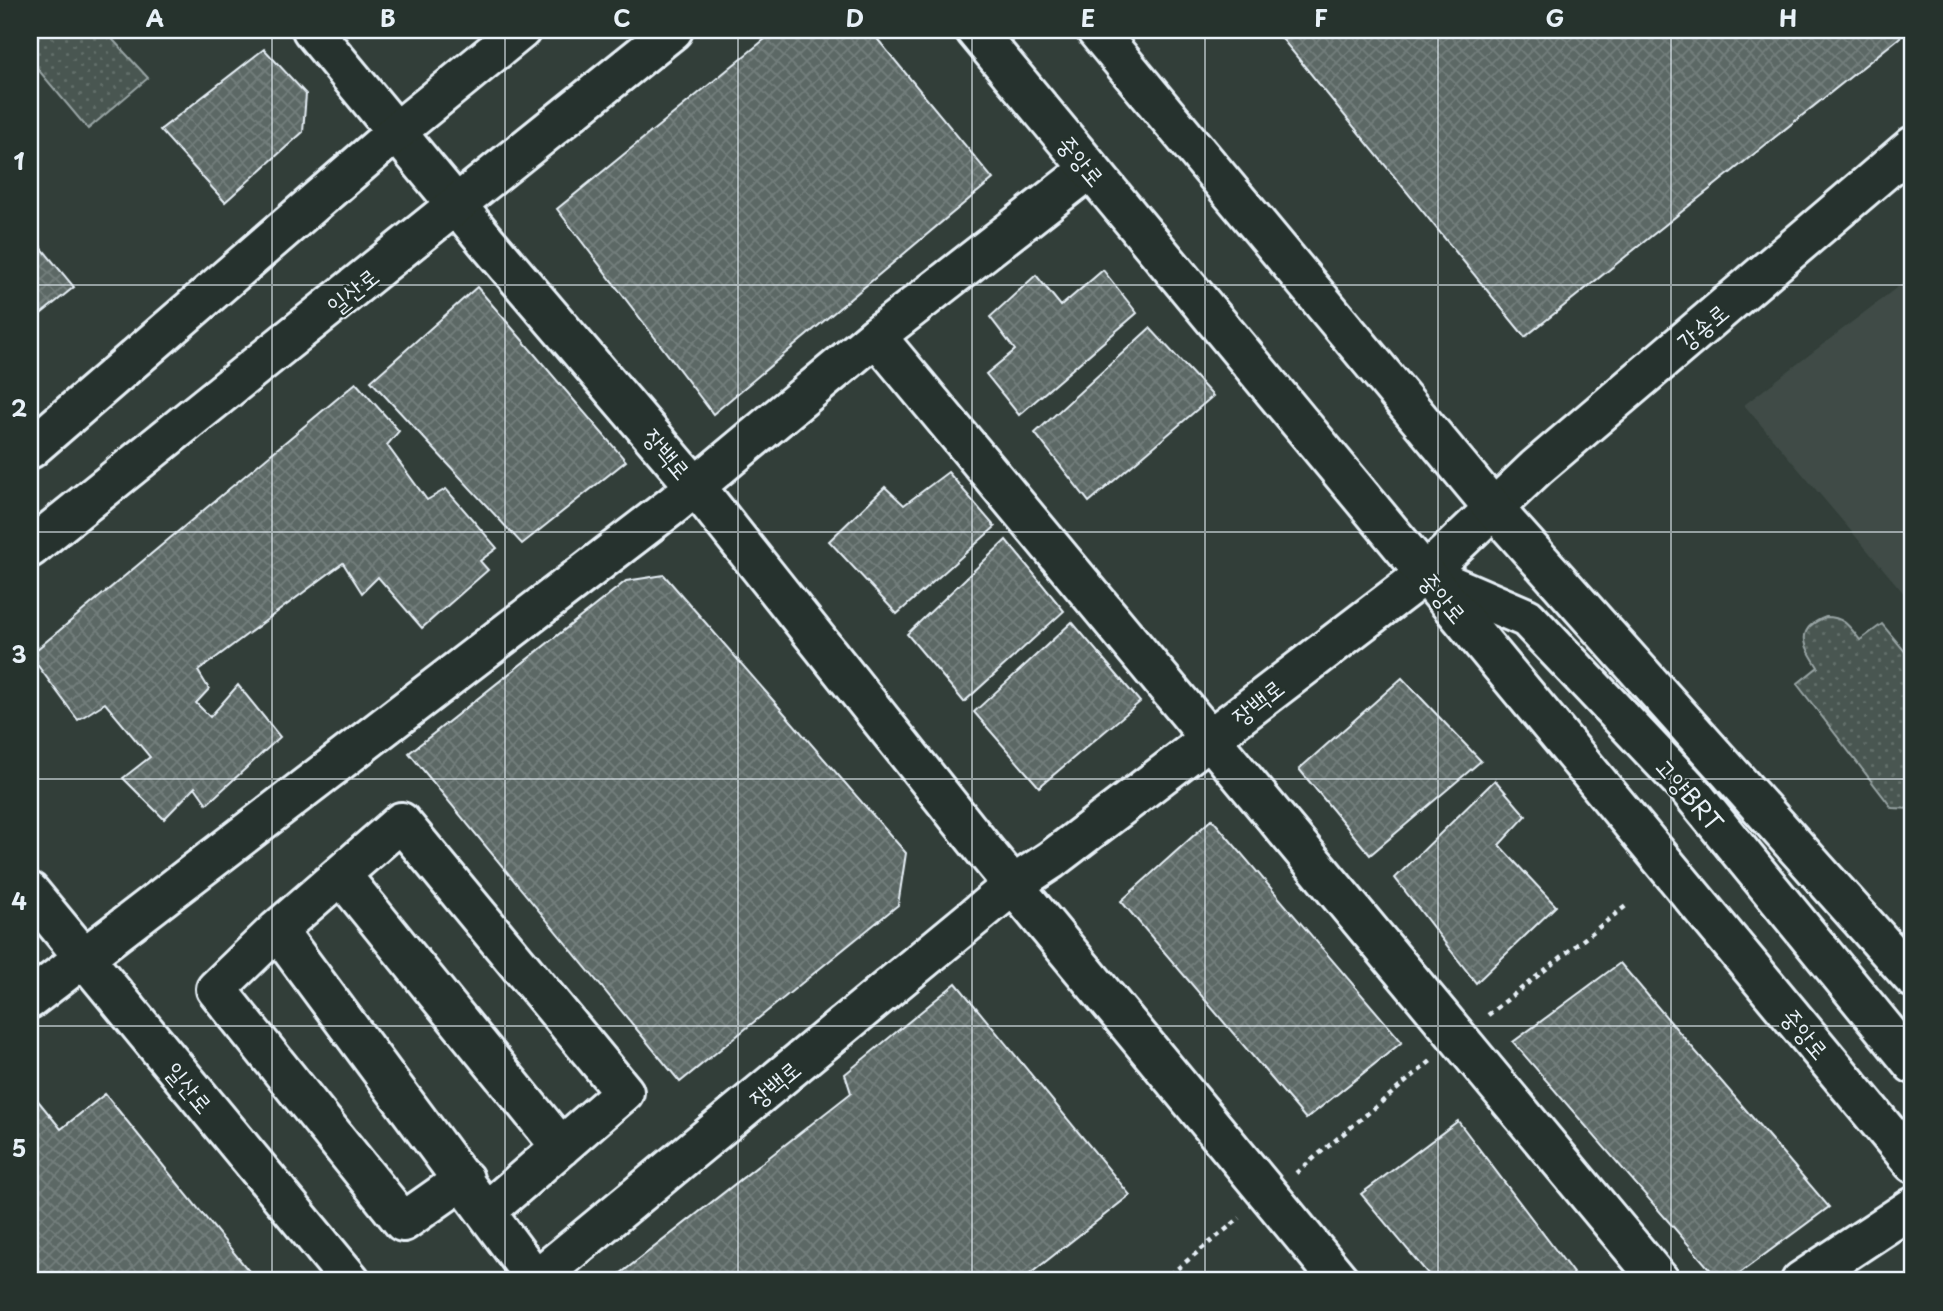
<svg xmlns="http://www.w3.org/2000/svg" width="1943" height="1311" font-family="'Playpen Sans','Poor Story',sans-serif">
	<defs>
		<pattern id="green-dots" width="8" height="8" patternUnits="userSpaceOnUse" patternTransform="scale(1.75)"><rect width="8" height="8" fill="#495651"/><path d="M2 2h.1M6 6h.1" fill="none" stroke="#636f6b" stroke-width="1.8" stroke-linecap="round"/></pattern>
		<pattern id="building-cross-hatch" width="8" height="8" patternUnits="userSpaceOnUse" patternTransform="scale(1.75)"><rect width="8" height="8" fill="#5c6865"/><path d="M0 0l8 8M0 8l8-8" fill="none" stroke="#737e7c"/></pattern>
	</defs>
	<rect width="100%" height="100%" fill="#323e39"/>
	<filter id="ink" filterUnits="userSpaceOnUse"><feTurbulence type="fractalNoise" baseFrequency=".0143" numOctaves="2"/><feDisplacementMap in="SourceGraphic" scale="14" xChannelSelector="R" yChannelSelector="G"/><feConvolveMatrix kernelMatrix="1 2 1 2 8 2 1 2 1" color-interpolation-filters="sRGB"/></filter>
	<g filter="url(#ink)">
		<!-- built -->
		<path fill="#3f4b46" d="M1913 275V604L1744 405Z"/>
		<!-- green -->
		<path fill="url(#green-dots)" stroke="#98a4a4" stroke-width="2" d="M30 30H104L148 78 88 129 30 60Z
			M1826 617C1844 617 1849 626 1860 640L1882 624 1913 661V809L1892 808 1797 684 1818 667C1804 645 1794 629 1826 617Z"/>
		<!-- building -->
		<path fill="url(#building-cross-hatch)" stroke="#e8f1f8" stroke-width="2" d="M776 30H870L993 179 713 414 557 209Z
			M1275 30H1909L1525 337Z
			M264 49 306 94 303 132 225 202 160 130Z
			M30 234 74 287 31 322 30 321Z
			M1103 270 1137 313 1019 415 986 374 1015 350 990 317 1036 275 1061 306Z
			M477 287 626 461 522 544 371 381Z
			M1150 328 1213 396 1089 502 1035 433Z
			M356 383 399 431 387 445 427 500 446 489 497 548 480 561 488 570 422 628 378 577 362 593 343 563 198 671 209 689 196 703 210 717 238 685 280 737 207 804 195 787 164 819 123 778 150 757 105 703 78 720 30 655Z
			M948 472 995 527 897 614 829 541 885 487 904 505Z
			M1006 540 1064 611 964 702 907 634Z
			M664 575 906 853 898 905 680 1082 409 753 626 581Z
			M1072 622 1140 702 1039 787 974 712Z
			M1402 678 1481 761 1370 855 1299 769Z
			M1495 780 1526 816 1499 845 1556 906 1476 983 1395 878Z
			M1212 819 1402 1042 1306 1119 1121 901Z
			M1620 963 1829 1207 1729 1281H1720L1513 1042Z
			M956 983 1130 1195 1021 1281H611L851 1093 845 1074Z
			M105 1094 257 1281H30V1101L35 1097 61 1129Z
			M1458 1121 1579 1281H1434L1361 1194Z"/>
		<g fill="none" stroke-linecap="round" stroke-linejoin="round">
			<!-- minor casing -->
			<g stroke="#e8f1f8" stroke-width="44">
				<path id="minor" d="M312 30 487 242 696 487 985 851 1340 1281
					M876 336 1090 169
					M1425 574 1527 618 1687 787 1913 1064
					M341 875 561 1147
					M30 892 351 1281
					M277 930 536 1280
					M30 999 673 505 876 336 1660 1281
					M464 1179 403 1222 216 989 277 930 401 822 624 1092 487 1211
					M534 1281 1013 885 1051 860 1425 574 1536 468 1913 146
					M1801 1281 1913 1207"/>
			</g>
			<!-- major casing -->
			<g stroke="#e8f1f8" stroke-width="44">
				<path id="major" d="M975 30 1913 1163
					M1096 30 1495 510 1913 978
					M30 449 396 132 521 30
					M30 548 673 30"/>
			</g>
			<!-- path -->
			<path stroke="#e8f1f8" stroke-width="4.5" stroke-dasharray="5 5" stroke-linecap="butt" d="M1488 1015 1627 905
				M1296 1173 1432 1060
				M1162 1281 1240 1218"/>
			<!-- minor -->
			<use href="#minor" stroke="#26332d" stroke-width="38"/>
			<!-- major -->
			<use href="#major" stroke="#26332d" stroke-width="38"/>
		</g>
	</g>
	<!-- grid -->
	<path fill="none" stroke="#e8f1f8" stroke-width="2" stroke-opacity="0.55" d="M272 30V1281M505 30V1281M738 30V1281M972 30V1281M1205 30V1281M1438 30V1281M1671 30V1281M30 285H1913M30 532H1913M30 779H1913M30 1026H1913"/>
	<g text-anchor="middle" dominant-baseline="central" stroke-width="5" stroke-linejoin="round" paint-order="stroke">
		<!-- street labels -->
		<g font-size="24" fill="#e8f1f8" stroke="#26332d">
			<text transform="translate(1082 160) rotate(50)">중앙로</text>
			<text transform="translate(352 290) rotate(-39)">일산로</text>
			<text transform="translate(1702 326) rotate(-40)">강송로</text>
			<text transform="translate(668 453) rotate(50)">장백로</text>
			<text transform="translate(1444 597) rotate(50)">중앙로</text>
			<text transform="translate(1257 701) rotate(-38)">장백로</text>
			<text transform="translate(1690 794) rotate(49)">고양BRT</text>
			<text transform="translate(1806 1033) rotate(50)">중앙로</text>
			<text transform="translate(774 1083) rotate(-40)">장백로</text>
			<text transform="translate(190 1087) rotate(50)">일산로</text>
		</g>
	</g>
	<!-- margin -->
	<rect width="1943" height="1311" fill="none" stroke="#26332d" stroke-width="77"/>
	<rect x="38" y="38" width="1866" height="1234" fill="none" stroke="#e8f1f8" stroke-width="2.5"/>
	<g font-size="23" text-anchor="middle" font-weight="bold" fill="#e8f1f8">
		<text x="155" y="27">A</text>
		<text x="388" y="27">B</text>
		<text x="622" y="27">C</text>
		<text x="855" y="27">D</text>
		<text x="1088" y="27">E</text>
		<text x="1321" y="27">F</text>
		<text x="1555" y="27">G</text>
		<text x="1788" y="27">H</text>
		<text x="19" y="170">1</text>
		<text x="19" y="417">2</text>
		<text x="19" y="663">3</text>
		<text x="19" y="910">4</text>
		<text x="19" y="1157">5</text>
	</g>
</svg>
